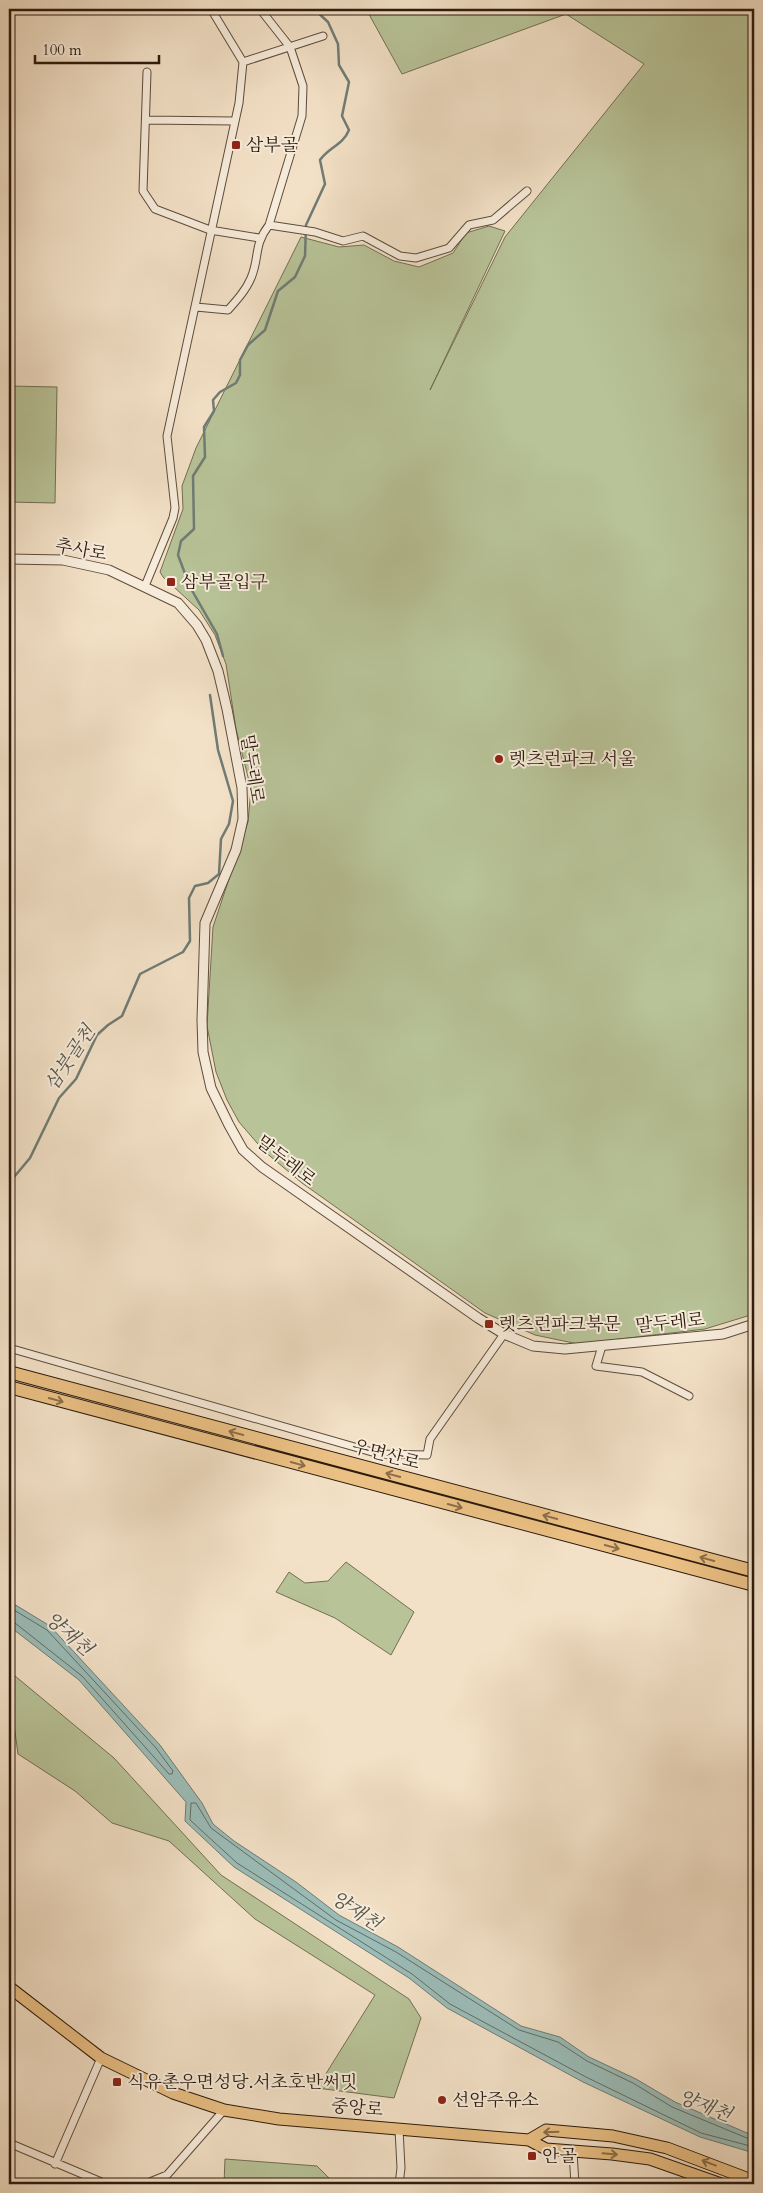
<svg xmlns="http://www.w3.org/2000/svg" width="763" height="2193" font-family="Cardo,'Noto Serif KR',serif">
	<rect width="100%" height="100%" fill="#f3e1c7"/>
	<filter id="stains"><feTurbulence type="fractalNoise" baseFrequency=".004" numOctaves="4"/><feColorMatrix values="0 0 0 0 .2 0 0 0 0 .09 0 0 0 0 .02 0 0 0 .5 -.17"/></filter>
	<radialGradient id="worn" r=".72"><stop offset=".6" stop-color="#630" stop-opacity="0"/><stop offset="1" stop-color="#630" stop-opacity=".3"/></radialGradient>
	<!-- green -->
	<path fill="#b8c398" stroke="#726f53" d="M366 9H754V1314L705 1329 578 1344 535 1335 485 1313 302 1183 264 1151 239 1122 227 1100 216 1072 207 1026 213 927 248 822 251 789 236 729 226 664 215 635 199 610 163 577 160 572 183 509 182 486 196 448 301 237 339 247 364 245 394 261 419 267 453 253 466 233 489 226 505 231 430 390 505 237 644 64 566 14 402 74Z
		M9 386 57 387 55 503 9 502Z
		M346 1562 414 1612 391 1655 335 1618 276 1592 289 1572 305 1583 328 1581Z
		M9 1671 114 1758 221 1875 409 1999 421 2018 394 2098 317 2088 375 1995 255 1919 169 1841 112 1823 75 1791 18 1754 12 1710 9 1706Z
		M225 2159 317 2166 335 2184H224Z"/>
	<!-- water -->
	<path fill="#9bbdb9" stroke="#6f7c75" d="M9 1601 50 1626 160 1745 202 1803 213 1824 234 1841 296 1882 339 1915 398 1947 521 2026 560 2037 589 2057 636 2079 675 2102 754 2136V2153L700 2137 583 2082 447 2008 409 1978 234 1867 185 1821 186 1802 79 1680 9 1626Z"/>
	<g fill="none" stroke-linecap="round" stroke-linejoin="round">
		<!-- shore -->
		<path stroke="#646c64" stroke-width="1" d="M9 1607 47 1630 156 1748 173 1771 172 1774H169L82 1676 15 1623 9 1622
			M754 2141 672 2107 633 2083 587 2061 558 2042 519 2030 396 1952 336 1920 211 1828 196 1803H191L190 1820 237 1863 412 1974 450 2004 586 2077 701 2133 754 2147"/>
		<!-- stream -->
		<path stroke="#6f7c75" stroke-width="2.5" d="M223 656 217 634 190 587 178 555 181 541 194 529 193 476 205 457 204 427 214 411 213 400 220 392 236 383 240 375V360L248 345 265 330 278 291 295 277 305 256 306 225 325 184 320 160C329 147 343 145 349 130L342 116 349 82 339 65 338 44 328 22 314 9
			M9 1183 30 1158 59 1098 76 1079 97 1035 108 1025 122 1016 140 974 183 952 190 941 189 898 195 886 208 883 219 874 221 839 229 824 233 801 218 750 210 695"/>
		<!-- minor casing -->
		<g stroke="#5e4c3c" stroke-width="9">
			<path id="minor" d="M243 62 323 36
				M147 72 143 191 155 209 210 230 259 238
				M146 120 234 121
				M269 225 315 232 343 241 363 236 400 256 416 258 449 248 469 225 493 220 527 191
				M196 307 228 310C237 300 246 290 251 278 260 257 253 246 269 225L302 116 303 86 290 47 260 9
				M145 586 173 518 175 508 167 436 239 103 243 62 211 9
				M602 1346 596 1366 642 1372 689 1396
				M9 1348 379 1454 427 1455 430 1439 504 1334
				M399 2129 401 2168 399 2184
				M9 2143 106 2184
				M573 2152 575 2184
				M55 2164 101 2058
				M145 2184 167 2175 224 2110"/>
		</g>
		<!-- tertiary casing -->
		<g stroke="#5e4c3c" stroke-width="11">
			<path id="tertiary" d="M9 559 63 560 109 570 178 603 197 625 206 640 218 671 227 709 242 788 243 819 236 850 205 923 202 1020 203 1052 211 1088 229 1125 243 1150 262 1167 478 1318 504 1334 533 1346 565 1349 723 1334 754 1324"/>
		</g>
		<!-- primary casing -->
		<g stroke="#2d1b0e" stroke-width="13">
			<path id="primary" d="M9 1987 101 2058 173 2093 224 2110 279 2119 529 2140 546 2149 612 2154 650 2159 721 2184
				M529 2140 546 2130 613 2136 667 2148 754 2181"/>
		</g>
		<!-- trunk casing -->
		<g stroke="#2d1b0e" stroke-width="14">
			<path id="trunk" d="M9 1372 754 1571
				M9 1387 754 1585"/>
		</g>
		<!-- minor -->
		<use href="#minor" stroke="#f7ecdb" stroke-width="7"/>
		<!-- tertiary -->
		<use href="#tertiary" stroke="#f7ecdb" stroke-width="9"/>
		<!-- primary -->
		<use href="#primary" stroke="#eac084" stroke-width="11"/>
		<!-- trunk -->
		<use href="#trunk" stroke="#eac084" stroke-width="12"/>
	</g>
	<!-- one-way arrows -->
	<defs><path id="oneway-shaft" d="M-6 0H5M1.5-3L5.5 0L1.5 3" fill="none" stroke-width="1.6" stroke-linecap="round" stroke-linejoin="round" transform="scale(1.25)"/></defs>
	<g stroke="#8c6e49">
		<use href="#oneway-shaft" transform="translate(56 1400) rotate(15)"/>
		<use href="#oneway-shaft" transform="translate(236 1433) rotate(-165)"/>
		<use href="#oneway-shaft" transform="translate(298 1464) rotate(15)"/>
		<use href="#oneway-shaft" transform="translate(393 1475) rotate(-165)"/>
		<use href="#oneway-shaft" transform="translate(455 1506) rotate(15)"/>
		<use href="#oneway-shaft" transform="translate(550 1517) rotate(-165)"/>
		<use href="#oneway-shaft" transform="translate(612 1547) rotate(15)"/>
		<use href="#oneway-shaft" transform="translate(707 1559) rotate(-165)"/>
		<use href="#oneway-shaft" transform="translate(551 2132) rotate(178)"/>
		<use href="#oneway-shaft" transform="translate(610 2154) rotate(5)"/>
		<use href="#oneway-shaft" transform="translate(709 2163) rotate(-159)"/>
	</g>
	<!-- markers -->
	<g fill="#8f2418" stroke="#f7ecdb" stroke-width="2">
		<rect x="231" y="140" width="10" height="10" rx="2.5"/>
		<rect x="166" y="577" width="10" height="10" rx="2.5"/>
		<circle cx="499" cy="759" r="5"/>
		<rect x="484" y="1319" width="10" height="10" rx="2.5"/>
		<rect x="112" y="2077" width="10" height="10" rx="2.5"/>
		<circle cx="442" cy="2100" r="5"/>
		<rect x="527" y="2151" width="10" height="10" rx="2.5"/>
	</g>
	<g text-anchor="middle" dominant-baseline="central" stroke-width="4" stroke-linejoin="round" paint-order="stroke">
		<!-- poi labels -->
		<g font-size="18" fill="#2d1b0e" stroke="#f7ecdb" text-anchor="start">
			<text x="246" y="145">삼부골</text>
			<text x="181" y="582">삼부골입구</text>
			<text x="509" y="759">렛츠런파크 서울</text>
			<text x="499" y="1324">렛츠런파크북문</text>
			<text x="127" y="2082">식유촌우면성당.서초호반써밋</text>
			<text x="452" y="2100">선암주유소</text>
			<text x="542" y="2156">안골</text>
		</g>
		<!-- street labels -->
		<g font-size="18" fill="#2d1b0e" stroke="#f7ecdb">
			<text transform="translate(81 550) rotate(10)">추사로</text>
			<text transform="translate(252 769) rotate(81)">말두레로</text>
			<text transform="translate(286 1161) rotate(38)">말두레로</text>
			<text transform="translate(670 1323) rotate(-6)">말두레로</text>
			<text transform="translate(386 1455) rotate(15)">우면산로</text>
			<text transform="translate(357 2108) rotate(5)">중앙로</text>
		</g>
		<!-- water labels -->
		<g font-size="19" font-style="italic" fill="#54544a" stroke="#f7ecdb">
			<text transform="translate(70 1058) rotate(-56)">삼붓골천</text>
			<text transform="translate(69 1634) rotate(41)">양재천</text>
			<text transform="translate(356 1911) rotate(33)">양재천</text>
			<text transform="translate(705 2106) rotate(21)">양재천</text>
		</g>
	</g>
	<!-- margin -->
	<rect width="763" height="2193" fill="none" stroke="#f3e1c7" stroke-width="30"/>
	<rect x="10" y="10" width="743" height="2173" fill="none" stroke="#2d1b0e" stroke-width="2.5"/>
	<rect x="15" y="15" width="733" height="2163" fill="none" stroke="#2d1b0e"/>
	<!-- scale -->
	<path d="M35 55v8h124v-8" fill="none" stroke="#2d1b0e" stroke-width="2.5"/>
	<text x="42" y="55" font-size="15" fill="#2d1b0e" stroke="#f7ecdb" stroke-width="4" paint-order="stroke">100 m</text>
	<rect width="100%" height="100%" filter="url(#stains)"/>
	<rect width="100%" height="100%" fill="url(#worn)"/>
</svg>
